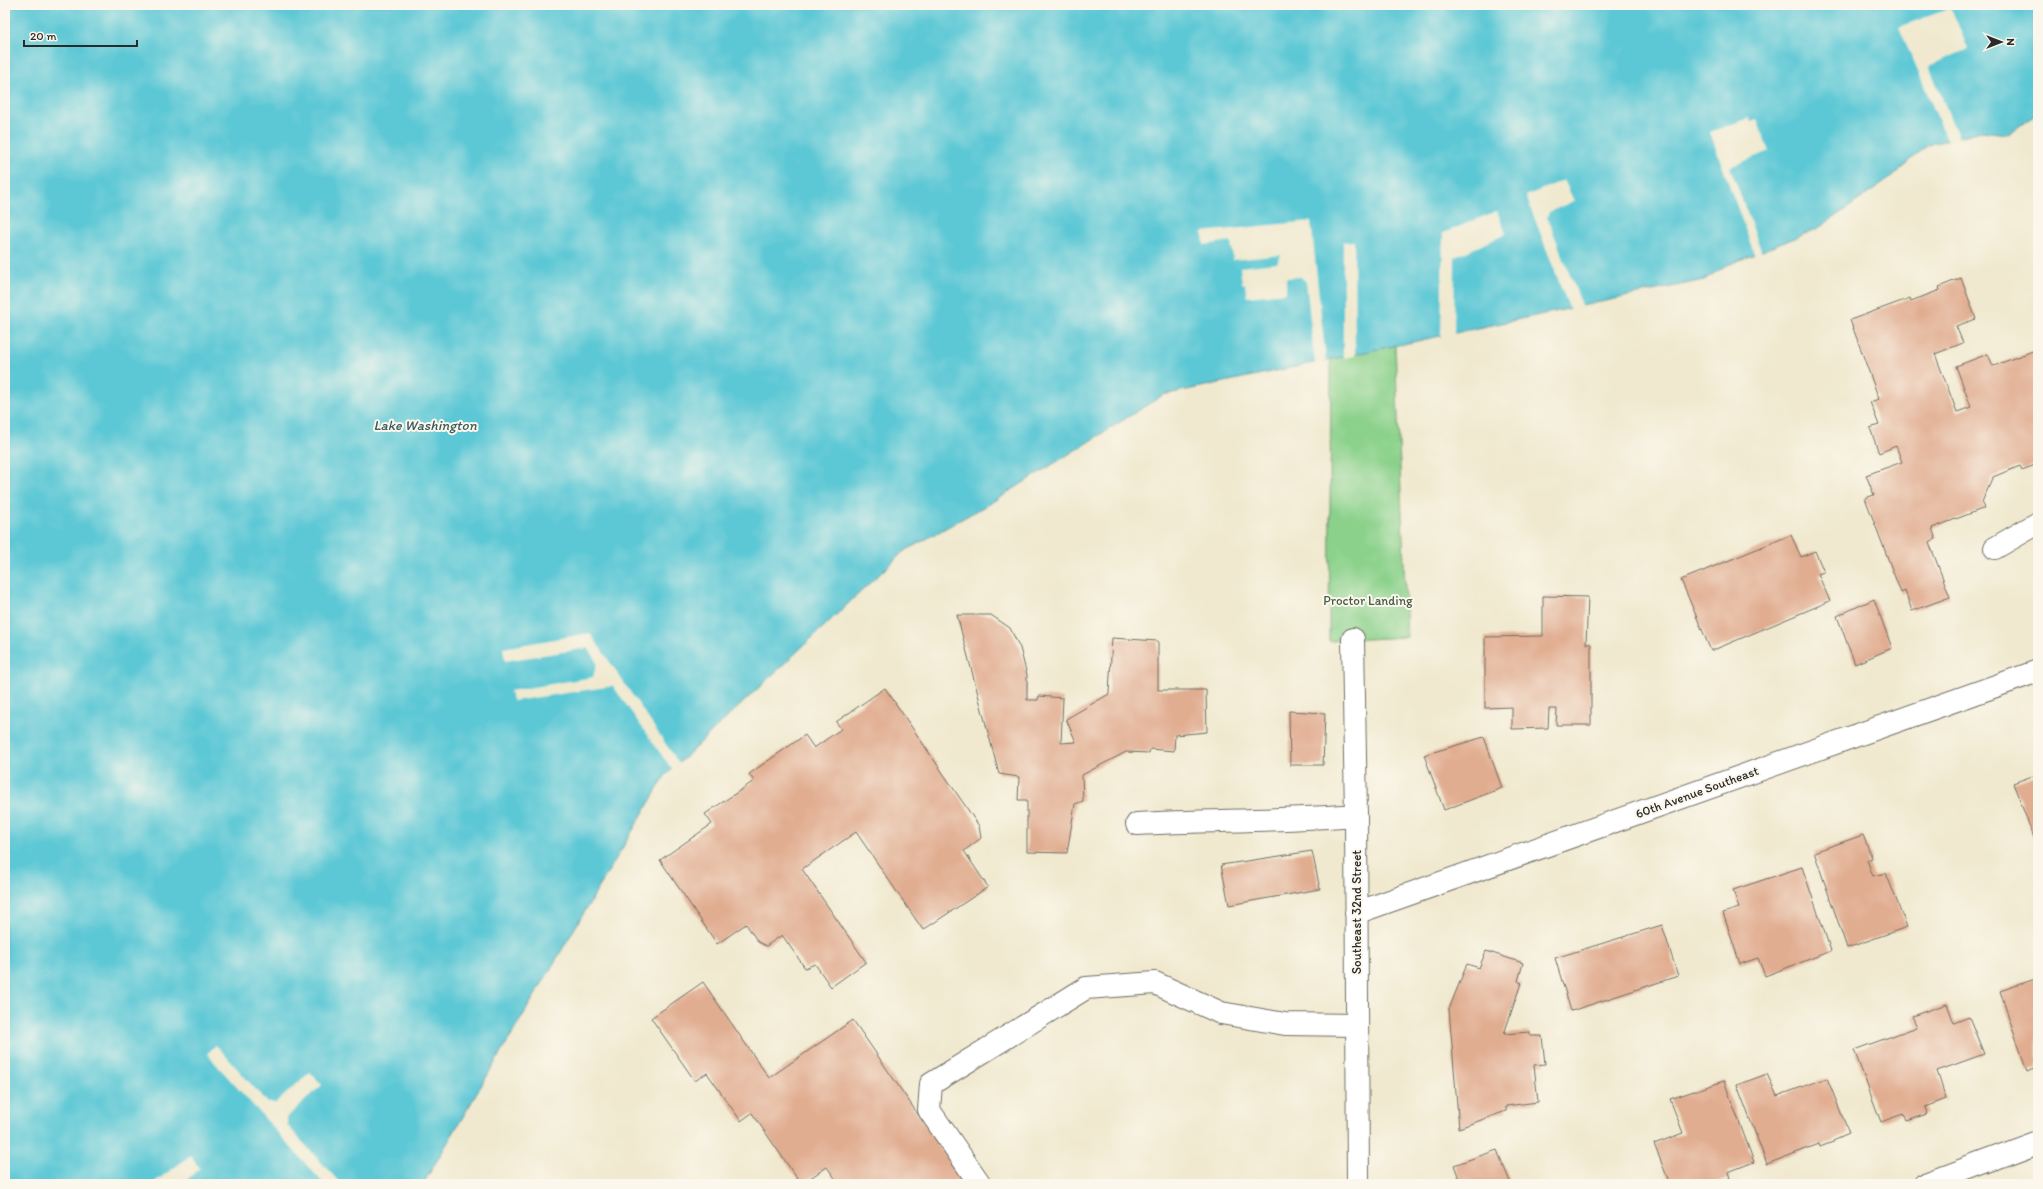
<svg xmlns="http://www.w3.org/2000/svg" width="2043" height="1189" font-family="Itim,sans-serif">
	<rect width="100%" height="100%" fill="#fbf7ec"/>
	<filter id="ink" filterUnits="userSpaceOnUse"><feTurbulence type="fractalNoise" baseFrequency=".025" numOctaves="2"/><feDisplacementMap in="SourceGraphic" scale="8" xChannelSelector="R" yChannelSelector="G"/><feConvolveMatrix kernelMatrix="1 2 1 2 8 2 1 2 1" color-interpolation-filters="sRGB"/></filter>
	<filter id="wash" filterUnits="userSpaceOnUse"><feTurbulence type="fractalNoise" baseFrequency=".012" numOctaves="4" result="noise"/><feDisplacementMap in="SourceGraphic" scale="16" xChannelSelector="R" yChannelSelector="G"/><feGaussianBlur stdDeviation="0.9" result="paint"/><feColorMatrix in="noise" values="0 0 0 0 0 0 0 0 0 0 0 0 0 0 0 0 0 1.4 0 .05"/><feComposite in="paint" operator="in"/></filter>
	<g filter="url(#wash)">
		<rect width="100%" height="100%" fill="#f0e9cf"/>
		<!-- green -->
		<path fill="#8bd18b" stroke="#5b7e5b" d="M1395 345 1407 637 1329 641 1331 359Z"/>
		<!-- water -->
		<path fill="#5dc8d5" stroke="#447a80" d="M5 5H2038V113L2008 134 1981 131 1928 145 1888 180 1817 229 1725 266 1704 280 1163 395 999 498 903 552 665 776 423 1184H5Z"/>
		<!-- pier -->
		<path fill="#f0e9cf" d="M1951 8 1968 49 1929 66 1959 139 1948 142 1899 27Z
			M1749 118 1751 122 1757 120 1769 151 1730 167 1762 253 1755 256 1710 132Z
			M1564 180 1574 201 1549 212 1547 217 1583 308 1570 310 1526 196Z
			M1497 211 1506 234 1455 257 1454 335 1441 338 1443 233Z
			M1311 221 1326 362 1315 364 1306 282 1301 277 1286 278V293L1247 297 1245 284 1242 283 1240 267 1277 263 1281 255 1233 260 1231 241 1204 245 1203 232Z
			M1354 241 1355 356 1343 358V242Z
			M590 633 680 765 673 771 613 686 513 701 510 691 593 677 597 663 588 648 505 661 503 648Z
			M216 1045 268 1103H276L310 1072 322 1085 287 1117V1125L341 1184H324L207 1054Z
			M190 1156 200 1168 182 1184H152Z"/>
		<g id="blocks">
			<!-- building -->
			<path fill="#e1ad91" d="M1961 278 1976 319 1956 326 1963 343 1935 354 1957 412 1971 407 1956 366 1988 354 1993 366 2038 349V464L2022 470 2020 466 1993 477 1982 502 1985 508 1932 528 1936 539 1929 542 1950 597 1912 611 1905 591 1901 593 1865 498 1874 495 1866 475 1902 462 1896 446 1879 453 1870 428 1879 425 1870 402 1879 399 1850 320 1910 298 1911 301 1940 290 1939 287Z
				M1791 535 1801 557 1815 551 1824 572 1818 574 1830 601 1711 651 1681 580Z
				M1543 596 1588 597 1586 644H1591V725H1556L1557 709H1549L1548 728 1512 729V707L1485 708V637L1543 636Z
				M1874 599 1892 648 1855 664 1837 616Z
				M957 615H991L1010 628 1020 648 1027 675V700H1038L1039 696 1063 698 1061 743 1076 742 1066 719 1109 694 1112 638 1158 641V690H1206L1207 732 1175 735 1174 751 1150 749 1149 753 1126 752 1082 775 1083 801 1075 804 1067 853 1027 852V800H1018L1019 777 999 774Z
				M885 688 979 826 981 838 964 851 988 887 923 930 856 832 802 869 866 962 831 987 815 964 805 968 782 935 766 946 758 942 746 924 717 944 660 860 712 824 705 814 754 781 749 774 805 735 814 748 841 729 836 722Z
				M1289 711 1325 713 1323 765H1290Z
				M1484 737 1502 788 1444 810 1424 755Z
				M2038 774V848L2013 783Z
				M1863 835 1872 858 1867 860 1873 876 1886 873 1907 927 1847 948 1814 852Z
				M1312 851 1320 889 1229 905 1221 865Z
				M1802 867 1831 951 1765 976 1758 958 1740 964 1723 913 1739 908 1733 890Z
				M1662 925 1678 976 1571 1011 1555 958Z
				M1486 951 1523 963 1518 981 1521 983 1504 1034 1530 1032V1036H1542L1545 1064 1534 1065 1538 1102 1506 1106V1111L1459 1128 1449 1009 1467 964 1479 968Z
				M2038 978V1067L2027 1071 2000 991Z
				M703 982 769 1078 853 1020 966 1184H839L827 1167 801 1184 752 1113 741 1121 707 1073 695 1081 651 1018Z
				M1947 1004 1954 1023 1969 1017 1984 1054 1937 1071 1946 1099 1925 1107 1927 1114 1906 1121 1903 1114 1881 1122 1854 1050 1917 1027 1912 1016Z
				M1767 1074 1777 1096 1827 1078 1849 1133 1833 1140V1142L1820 1147 1819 1144 1767 1164 1737 1085Z
				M1724 1081 1754 1162 1728 1172 1730 1178 1715 1184H1670L1654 1144 1683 1133 1670 1099Z
				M1497 1150 1511 1184H1461L1454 1165Z"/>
		</g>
	</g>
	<g filter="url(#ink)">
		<use href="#blocks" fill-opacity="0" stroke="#706e64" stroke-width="1"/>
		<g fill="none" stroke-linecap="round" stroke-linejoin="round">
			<!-- lane casing -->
			<g stroke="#706e64" stroke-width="24">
				<path id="lane" d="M1995 548 2038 523
					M1137 824C1210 820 1283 821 1356 815
					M980 1184 929 1110 931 1084 1086 988 1155 983 1221 1013 1285 1024 1357 1025"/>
			</g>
			<!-- street casing -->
			<g stroke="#706e64" stroke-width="24">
				<path id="street" d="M1353 639 1356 815 1358 1184
					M1356 913 2038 671
					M1925 1184 2038 1142"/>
			</g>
			<!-- lane -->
			<use href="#lane" stroke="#fff" stroke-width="22"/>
			<!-- street -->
			<use href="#street" stroke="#fff" stroke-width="22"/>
		</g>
	</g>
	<g text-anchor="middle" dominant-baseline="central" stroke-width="4" stroke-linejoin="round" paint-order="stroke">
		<!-- park labels -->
		<g font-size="13" fill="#485d48" stroke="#fbf7ec">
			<text x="1368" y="600">Proctor Landing</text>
		</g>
		<!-- street labels -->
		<g font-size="13" fill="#2b2b2b" stroke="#fbf7ec">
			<text transform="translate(1697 792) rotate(-20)">60th Avenue Southeast</text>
			<text transform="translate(1356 912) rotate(-90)">Southeast 32nd Street</text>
		</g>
		<!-- water labels -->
		<g font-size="14" font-style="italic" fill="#3a5a5e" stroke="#fbf7ec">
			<text x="425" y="425">Lake Washington</text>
		</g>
	</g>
	<!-- margin -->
	<rect width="2043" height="1189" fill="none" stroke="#fbf7ec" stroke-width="20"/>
	<!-- north arrow -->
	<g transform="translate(2001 42) rotate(90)" stroke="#fbf7ec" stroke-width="3" paint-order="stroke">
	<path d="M0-3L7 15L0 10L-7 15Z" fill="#2b2b2b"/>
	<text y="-6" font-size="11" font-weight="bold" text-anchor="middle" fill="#2b2b2b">N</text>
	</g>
	<!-- scale -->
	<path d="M24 40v6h113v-6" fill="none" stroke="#2b2b2b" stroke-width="2"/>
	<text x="30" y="40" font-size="12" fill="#2b2b2b" stroke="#fbf7ec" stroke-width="3" paint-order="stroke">20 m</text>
</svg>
